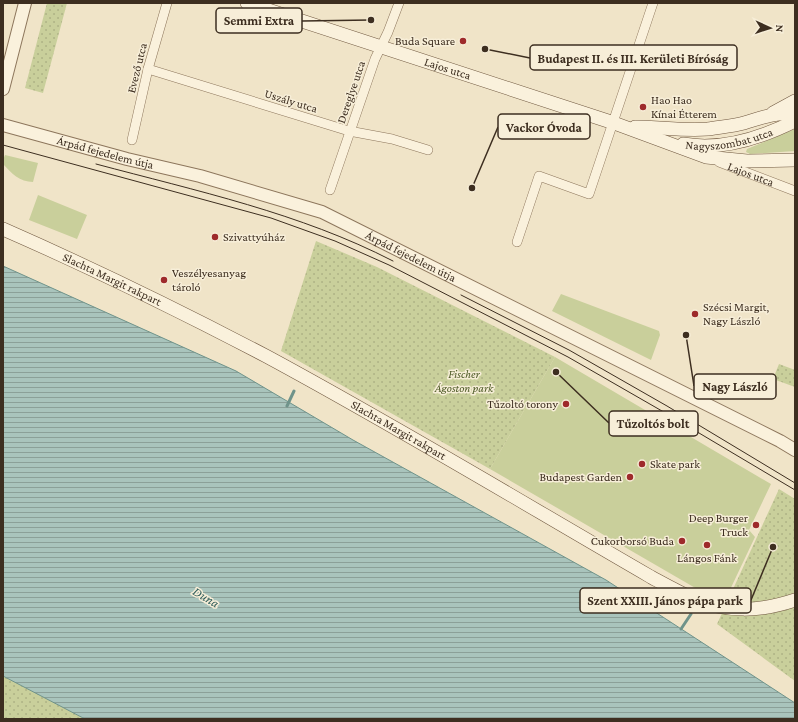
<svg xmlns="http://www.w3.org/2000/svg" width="798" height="722" font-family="'Crimson Pro',serif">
	<defs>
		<pattern id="park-dots" width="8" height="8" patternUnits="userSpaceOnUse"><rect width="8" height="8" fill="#c9cf9b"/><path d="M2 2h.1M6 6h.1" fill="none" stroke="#aeb285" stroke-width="1.8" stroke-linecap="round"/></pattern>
		<pattern id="water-rules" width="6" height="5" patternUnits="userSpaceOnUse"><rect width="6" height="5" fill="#a9c4bc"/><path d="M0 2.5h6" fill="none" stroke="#8ba098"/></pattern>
	</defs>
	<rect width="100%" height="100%" fill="#f0e4c8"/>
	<!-- grass -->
	<path fill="#c9cf9b" d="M795 129V151L750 154 746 152 747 149Z
		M5 155 38 163 33 182C20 182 11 173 3 164V160Z
		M38 195 87 215 77 239 29 220Z
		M561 294 659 331 660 335 651 360 552 311Z
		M555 357 771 484 749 530 755 537 727 596 704 593 490 469Z"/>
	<!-- park -->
	<path fill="url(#park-dots)" d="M47 3H67L43 93 25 88Z
		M316 241 377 267 555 357 490 469 281 351Z
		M779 364 795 370V387L773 379Z
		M779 489 795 499V681L717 624Z
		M3 676 15 682 85 719H3Z"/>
	<!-- water -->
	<path fill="url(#water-rules)" stroke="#6f938a" d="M3 266 236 371 353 440 606 580 795 703V719H85L3 676Z"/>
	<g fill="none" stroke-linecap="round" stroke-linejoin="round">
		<!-- stream -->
		<path stroke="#6f938a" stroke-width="3" d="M287 406 294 391
			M681 629 691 614"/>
		<!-- minor casing -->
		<g stroke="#8d765c" stroke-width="10">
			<g id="minor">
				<path d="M148 69 349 131 392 139 428 150"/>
				<path d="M132 140 148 69 167 3"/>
				<path id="s1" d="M719 162 795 191"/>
				<path d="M330 190 375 59 388 32 399 3"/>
				<path d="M517 242 539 176 589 194 653 3"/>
			</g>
		</g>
		<!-- tertiary casing -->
		<g stroke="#8d765c" stroke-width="14">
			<g id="tertiary">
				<path d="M3 89 25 3"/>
				<path id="s2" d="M3 125 127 159 200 176 322 212 780 441 795 450"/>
			</g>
		</g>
		<!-- secondary casing -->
		<g stroke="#6f573f" stroke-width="14">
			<g id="secondary">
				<path id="s3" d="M247 3 614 123 706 157 747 161 795 160"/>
				<path d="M773 113 795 101"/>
				<path d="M635 127C659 127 684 131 708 129 720 127 733 126 744 123 761 118 777 111 795 115"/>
				<path id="s4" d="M683 144C721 151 761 138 795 121"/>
				<path id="s5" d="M3 229C92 268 180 311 266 356 396 426 523 503 651 577 664 584 678 592 692 598 728 613 759 612 795 600"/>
			</g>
		</g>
		<!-- minor -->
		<use href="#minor" stroke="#faf1dc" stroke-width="9"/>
		<!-- tertiary -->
		<use href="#tertiary" stroke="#faf1dc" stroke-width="12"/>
		<!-- secondary -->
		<use href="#secondary" stroke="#faf1dc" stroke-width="13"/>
		<!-- tram -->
		<path stroke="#3d2e20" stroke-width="1" d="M3 145 271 218 335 241 389 265 568 357 662 411 795 490
			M96 164C197 191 300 213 393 261
			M461 295 569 350 667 406 795 483"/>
	</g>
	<!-- markers -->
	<g fill="#9e2a2b" stroke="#f7eed8" stroke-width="1.5">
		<circle cx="463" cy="41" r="4"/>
		<circle cx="643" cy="107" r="4"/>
		<circle cx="215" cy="237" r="4"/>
		<circle cx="164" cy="280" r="4"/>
		<circle cx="695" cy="314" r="4"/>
		<circle cx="566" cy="404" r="4"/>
		<circle cx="642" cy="464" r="4"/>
		<circle cx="630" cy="477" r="4"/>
		<circle cx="756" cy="525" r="4"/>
		<circle cx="682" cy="541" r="4"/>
		<circle cx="707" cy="545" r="4"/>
	</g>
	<g text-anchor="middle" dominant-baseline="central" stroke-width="3" stroke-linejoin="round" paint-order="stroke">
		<!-- poi labels -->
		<g font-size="12" fill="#3d2e20" stroke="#f7eed8" text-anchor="end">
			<text x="455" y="41">Buda Square</text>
			<text x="651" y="100" text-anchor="start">Hao Hao<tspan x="651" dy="14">Kínai Étterem</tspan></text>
			<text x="223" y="237" text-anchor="start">Szivattyúház</text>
			<text x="172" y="273" text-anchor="start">Veszélyesanyag<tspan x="172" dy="14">tároló</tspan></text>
			<text x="703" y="307" text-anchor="start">Szécsi Margit,<tspan x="703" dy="14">Nagy László</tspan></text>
			<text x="558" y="404">Tűzoltó torony</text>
			<text x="650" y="464" text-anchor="start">Skate park</text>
			<text x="622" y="477">Budapest Garden</text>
			<text x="748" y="518">Deep Burger<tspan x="748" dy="14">Truck</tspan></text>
			<text x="674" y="541">Cukorborsó Buda</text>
			<text x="707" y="558" text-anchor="middle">Lángos Fánk</text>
		</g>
		<!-- street labels -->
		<g font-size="12" fill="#3d2e20" stroke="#f7eed8">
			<text transform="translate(137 68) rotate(-76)">Evező utca</text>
			<text stroke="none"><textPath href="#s3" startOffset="211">Lajos utca</textPath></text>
			<text transform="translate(351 92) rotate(-71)">Dereglye utca</text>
			<text transform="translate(291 101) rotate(17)">Uszály utca</text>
			<text stroke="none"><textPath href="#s4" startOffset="47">Nagyszombat utca</textPath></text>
			<text stroke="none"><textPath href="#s2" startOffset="106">Árpád fejedelem útja</textPath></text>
			<text stroke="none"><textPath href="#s1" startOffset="34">Lajos utca</textPath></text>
			<text stroke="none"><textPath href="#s2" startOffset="430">Árpád fejedelem útja</textPath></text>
			<text stroke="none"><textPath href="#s5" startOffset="120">Slachta Margit rakpart</textPath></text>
			<text stroke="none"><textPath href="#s5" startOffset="444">Slachta Margit rakpart</textPath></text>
		</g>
		<!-- park labels -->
		<g font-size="12" font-style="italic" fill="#4d5a26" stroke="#f7eed8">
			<text x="464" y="374">Fischer<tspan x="464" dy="14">Ágoston park</tspan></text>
		</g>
		<!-- water labels -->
		<g font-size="13" font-style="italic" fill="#2f5d5a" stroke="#f7eed8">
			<text transform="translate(206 597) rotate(31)">Duna</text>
		</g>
	</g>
	<!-- callouts -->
	<path fill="none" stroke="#3d2e20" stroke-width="1.5" d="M371 20L302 21M485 49L530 58M472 188L498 127M686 335L694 386M556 372L609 423M773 547L751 600"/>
	<g fill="#3d2e20" stroke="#f7eed8" stroke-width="1.5">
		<circle cx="371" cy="20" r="4"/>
		<circle cx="485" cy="49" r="4"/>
		<circle cx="472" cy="188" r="4"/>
		<circle cx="686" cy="335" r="4"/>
		<circle cx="556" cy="372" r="4"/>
		<circle cx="773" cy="547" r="4"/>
	</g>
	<g fill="#f7eed8" stroke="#3d2e20" stroke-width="1.5">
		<rect x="216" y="8" width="86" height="25" rx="4"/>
		<rect x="530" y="45" width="207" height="25" rx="4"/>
		<rect x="498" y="114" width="92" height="25" rx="4"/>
		<rect x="694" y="374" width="82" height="25" rx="4"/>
		<rect x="609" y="411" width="89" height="25" rx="4"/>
		<rect x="580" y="588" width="171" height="25" rx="4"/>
	</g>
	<g font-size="13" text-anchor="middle" font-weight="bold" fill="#3d2e20">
		<text x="259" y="25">Semmi Extra</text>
		<text x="633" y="63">Budapest II. és III. Kerületi Bíróság</text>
		<text x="544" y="132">Vackor Óvoda</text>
		<text x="735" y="391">Nagy László</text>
		<text x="653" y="428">Tűzoltós bolt</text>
		<text x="665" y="605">Szent XXIII. János pápa park</text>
	</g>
	<!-- border -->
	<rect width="798" height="722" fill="none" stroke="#3d2e20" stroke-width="8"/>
	<!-- north arrow -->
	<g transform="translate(770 28) rotate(93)" stroke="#f7eed8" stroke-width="3" paint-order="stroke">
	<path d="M0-3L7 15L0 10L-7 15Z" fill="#3d2e20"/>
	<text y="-6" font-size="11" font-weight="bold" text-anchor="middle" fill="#3d2e20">N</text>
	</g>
</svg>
